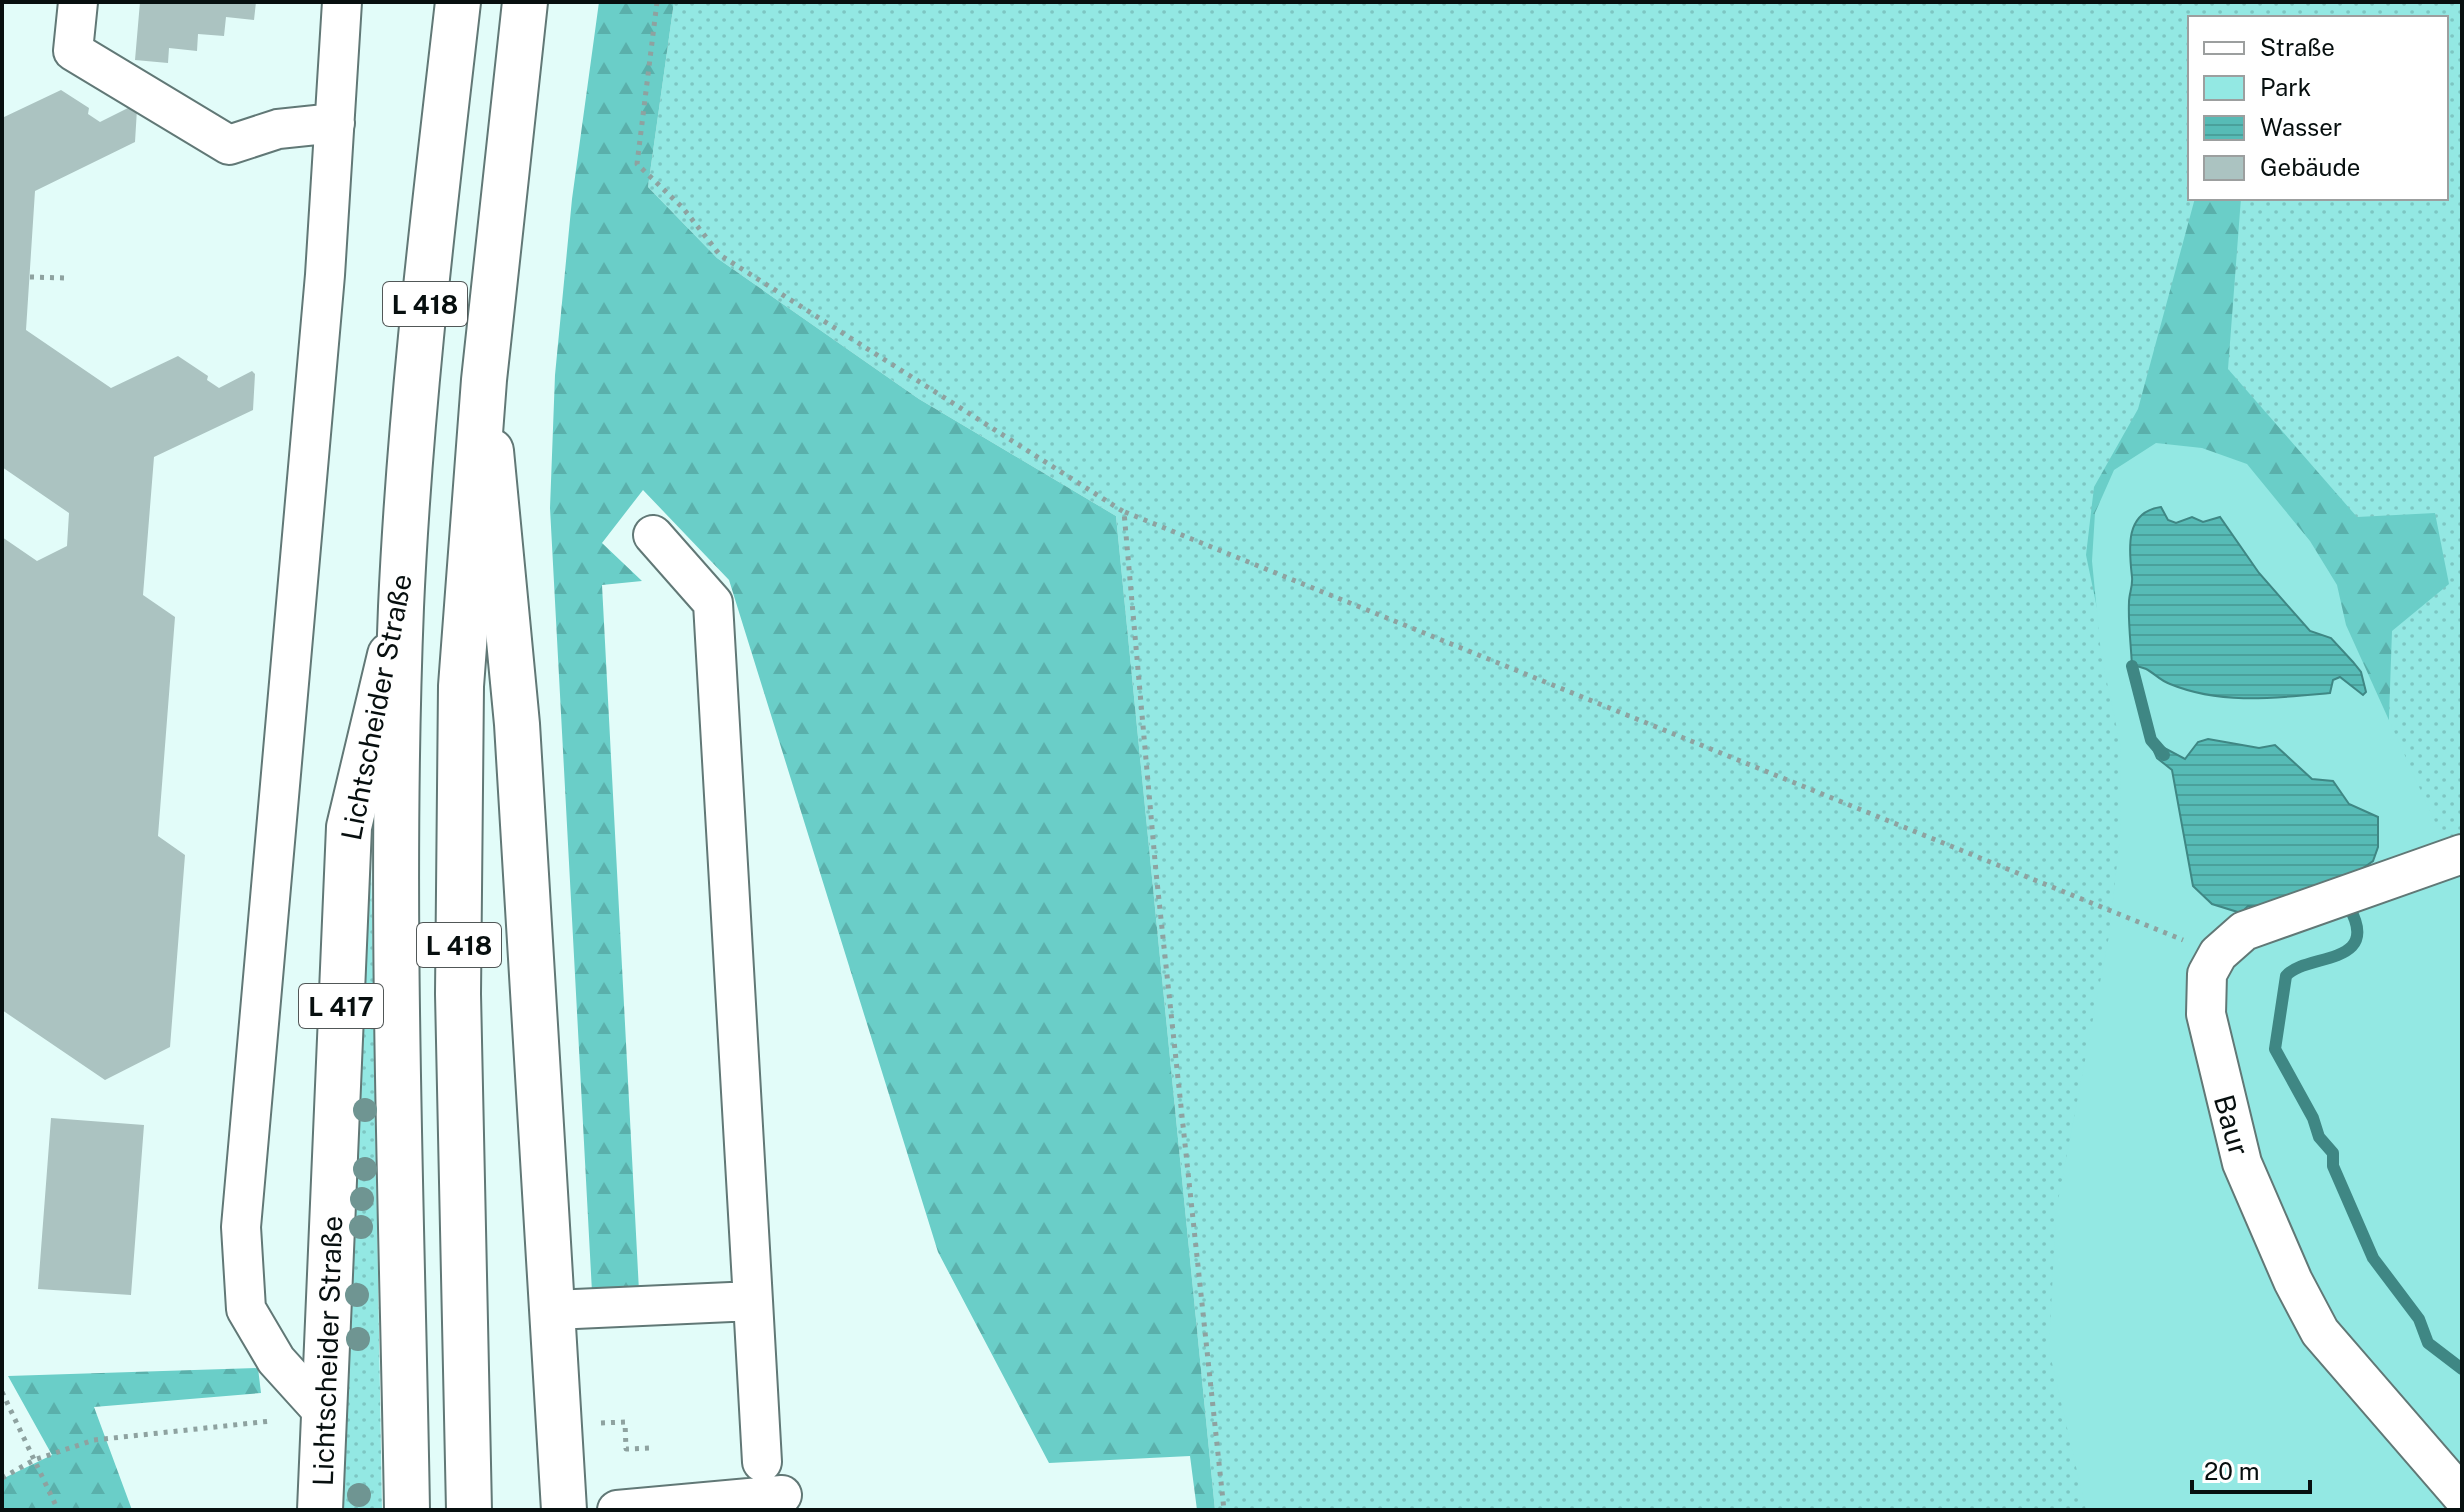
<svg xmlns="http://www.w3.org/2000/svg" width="2464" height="1512" font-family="'Public Sans',sans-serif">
	<defs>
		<pattern id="grass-dots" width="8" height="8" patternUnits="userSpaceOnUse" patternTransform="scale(2)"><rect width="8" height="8" fill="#93e8e3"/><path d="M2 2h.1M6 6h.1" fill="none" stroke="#7dc6c2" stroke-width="1.8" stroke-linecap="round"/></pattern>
		<pattern id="forest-firs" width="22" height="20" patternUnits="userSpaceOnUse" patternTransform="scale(2)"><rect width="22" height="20" fill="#6acec8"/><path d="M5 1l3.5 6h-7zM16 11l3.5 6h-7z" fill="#5ab0ab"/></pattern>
		<pattern id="water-rules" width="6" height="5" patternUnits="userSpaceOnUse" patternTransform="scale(2)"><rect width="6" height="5" fill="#57bbb6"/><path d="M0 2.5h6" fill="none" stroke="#4aa09b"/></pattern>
	</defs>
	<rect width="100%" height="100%" fill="#e2fcf9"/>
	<!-- grass -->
	<path fill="url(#grass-dots)" fill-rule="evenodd" d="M674 2H2462V1510H1215L1116 516 919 399 717 258 648 187ZM2190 18H2446V198H2190Z
		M371 863 382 1510H340L363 867Z"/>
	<!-- forest -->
	<path fill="url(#forest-firs)" d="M599 2H674L648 187 717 258 919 399 1116 516 1215 1510H1197L1190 1456 1049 1463 938 1252 729 580 643 490 602 543 642 581 602 585 639 1291 592 1292 550 508 555 375 572 199Z
		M2195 198H2241L2228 369 2357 517 2435 513 2449 584 2392 631 2388 746 2162 923 2086 555 2094 487 2138 409Z
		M258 1368 261 1393 94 1407 132 1510H2V1479L52 1455 8 1376Z"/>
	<!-- park -->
	<path fill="#93e8e3" d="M2156 443 2202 448 2247 464 2310 541 2337 585 2346 625 2462 882V1510H2086L2049 1350 2056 1211 2109 936 2120 837 2121 748 2101 654 2092 561 2095 513 2114 470Z"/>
	<!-- water -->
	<path fill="url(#water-rules)" stroke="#3f8784" stroke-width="2" d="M2161 507 2168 520 2176 523 2192 517 2203 522 2220 517 2259 573 2310 631 2331 638 2353 662 2361 672 2366 692 2363 695 2340 677 2333 680 2330 693C2276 698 2221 705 2170 684 2154 678 2151 666 2132 666 2131 645 2128 623 2129 602 2129 594 2133 586 2132 577 2129 550 2124 512 2161 507Z
		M2208 739 2259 748 2275 745 2312 779 2333 781 2349 804 2378 817V847L2373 861 2356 873 2270 907 2248 906 2241 913 2212 904 2193 886 2172 770 2157 758 2153 749 2157 744 2185 759 2198 742Z"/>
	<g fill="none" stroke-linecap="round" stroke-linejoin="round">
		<!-- stream -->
		<path stroke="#3f8784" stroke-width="12" d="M2132 666 2151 740 2164 755
			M2349 907C2383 967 2304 953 2286 976L2275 1049 2313 1118 2319 1137 2333 1153V1166L2373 1258 2419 1319 2428 1343 2462 1369"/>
	</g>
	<!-- building -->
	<path fill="#abc3c1" d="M140 2H256L254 20 226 17 224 36 198 34 197 51 169 48 168 63 135 60Z
		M61 90 89 108 88 114 100 122 132 106 137 109 135 142 35 191 26 330 111 388 178 356 208 376 207 380 219 388 252 371 255 374 253 410 154 457 143 595 175 617 158 836 185 855 170 1047 105 1080 2 1010V537L37 561 67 546 69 513 2 467V118Z
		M51 1118 144 1125 131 1295 38 1289Z"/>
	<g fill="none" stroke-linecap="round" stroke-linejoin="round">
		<!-- minor casing -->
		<g stroke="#617876" stroke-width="42">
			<path id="minor" d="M78 2 73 51 229 145 278 129 335 123
				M653 535 713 603 753 1301
				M2462 854 2244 931 2218 954 2207 974 2206 1014 2242 1163 2293 1281 2320 1332 2462 1496
				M553 1310 753 1301 762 1462
				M324 1413 276 1360 246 1309 241 1227 325 275 342 2
				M617 1510 782 1495"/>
		</g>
		<!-- major casing -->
		<g stroke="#617876" stroke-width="48">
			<path id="major" d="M491 451 517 724 564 1510
				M320 1510 349 827 390 655"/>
		</g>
		<!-- highway casing -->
		<g stroke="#617876" stroke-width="48">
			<path id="highway" d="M407 1510C402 1209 389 907 401 607 410 405 435 203 458 2
				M469 1510 458 994 461 686 484 380 525 2"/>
		</g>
		<!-- path -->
		<path stroke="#8ea2a0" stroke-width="5" stroke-dasharray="4 6" stroke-linecap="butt" d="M657 2 637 164 683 208 720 255 1124 512 1156 872 1224 1510
			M30 277 66 278
			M1125 512 2183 940
			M2 1392 58 1510
			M601 1423 625 1422 626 1449 651 1448
			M2 1478 34 1460 94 1440 271 1421"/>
		<!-- minor -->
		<use href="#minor" stroke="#fff" stroke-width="38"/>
		<!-- major -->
		<use href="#major" stroke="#fff" stroke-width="44"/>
		<!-- highway -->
		<use href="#highway" stroke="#fff" stroke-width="44"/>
	</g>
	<!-- trees -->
	<g fill="#6f9592">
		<circle cx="365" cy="1110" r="12"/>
		<circle cx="365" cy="1169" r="12"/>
		<circle cx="362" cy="1199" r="12"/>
		<circle cx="361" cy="1227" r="12"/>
		<circle cx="357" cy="1295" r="12"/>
		<circle cx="358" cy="1339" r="12"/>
		<circle cx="359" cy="1495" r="12"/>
	</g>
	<g text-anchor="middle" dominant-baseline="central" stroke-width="7" stroke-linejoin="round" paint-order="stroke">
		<!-- shield labels -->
		<g fill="#fff" stroke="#515757" stroke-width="2">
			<rect x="383" y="282" width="84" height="44" rx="6"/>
			<rect x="417" y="923" width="84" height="44" rx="6"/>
			<rect x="299" y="984" width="84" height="44" rx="6"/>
		</g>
		<g font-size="26" font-weight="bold" fill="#070f0f">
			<text x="425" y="304">L 418</text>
			<text x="459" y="945">L 418</text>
			<text x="341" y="1006">L 417</text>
		</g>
		<!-- street labels -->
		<g font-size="28" fill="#070f0f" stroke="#fff">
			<text transform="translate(376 707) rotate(-79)">Lichtscheider Straße</text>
			<text transform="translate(2232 1125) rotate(74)">Baur</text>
			<text transform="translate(327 1351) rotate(-88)">Lichtscheider Straße</text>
		</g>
	</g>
	<!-- border -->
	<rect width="2464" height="1512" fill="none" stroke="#070f0f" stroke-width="8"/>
	<!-- legend -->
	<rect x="2188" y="16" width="260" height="184" fill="#ffffff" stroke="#9c9f9f" stroke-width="2"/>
	<rect x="2204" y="42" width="40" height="12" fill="#ffffff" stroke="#9c9f9f" stroke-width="2"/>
	<text x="2260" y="56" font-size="24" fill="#070f0f">Straße</text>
	<rect x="2204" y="76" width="40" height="24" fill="#93e8e3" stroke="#9c9f9f" stroke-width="2"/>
	<text x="2260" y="96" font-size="24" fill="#070f0f">Park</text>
	<rect x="2204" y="116" width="40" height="24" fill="url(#water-rules)" stroke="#9c9f9f" stroke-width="2"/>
	<text x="2260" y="136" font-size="24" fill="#070f0f">Wasser</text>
	<rect x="2204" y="156" width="40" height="24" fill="#abc3c1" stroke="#9c9f9f" stroke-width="2"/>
	<text x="2260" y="176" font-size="24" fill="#070f0f">Gebäude</text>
	<!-- scale -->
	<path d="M2192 1480v12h118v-12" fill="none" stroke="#070f0f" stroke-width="4"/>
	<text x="2204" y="1480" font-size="24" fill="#070f0f" stroke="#ffffff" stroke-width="6" paint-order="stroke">20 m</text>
</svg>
